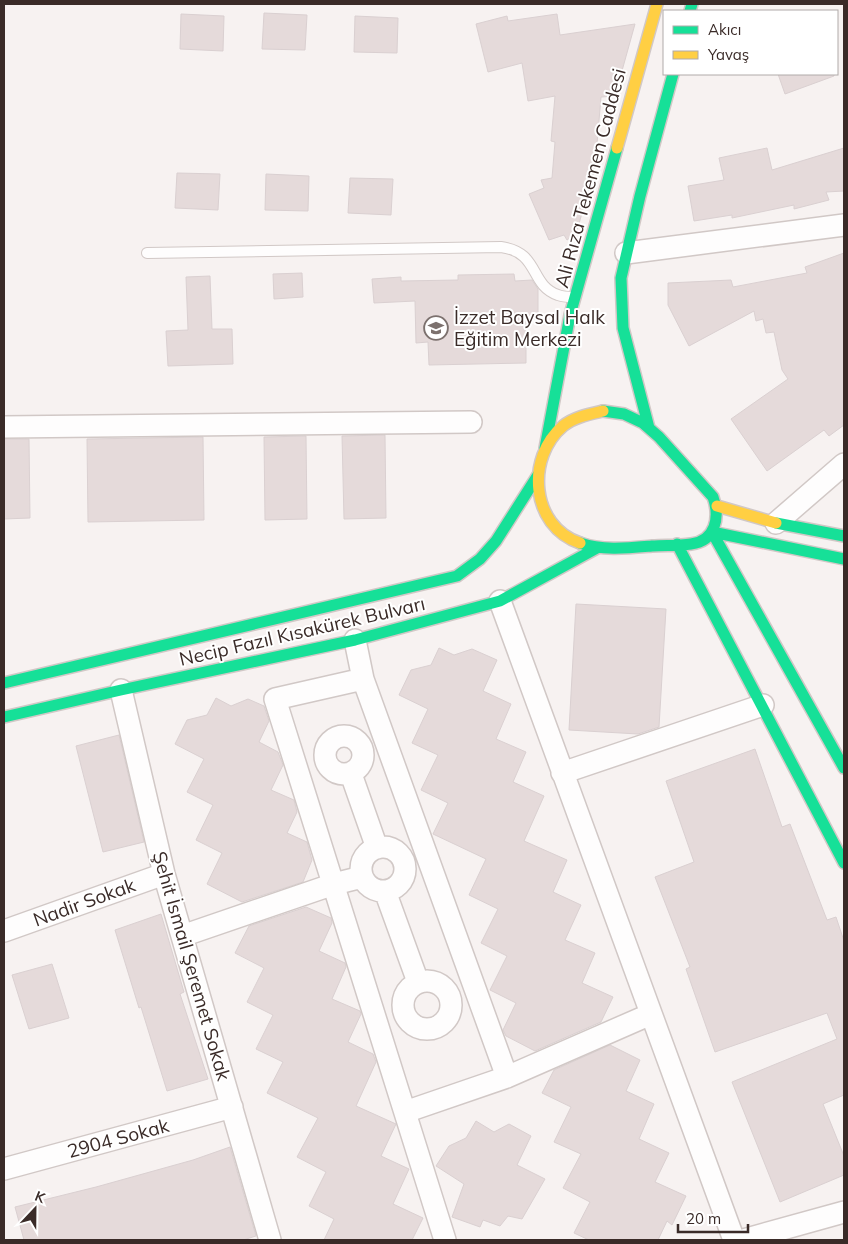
<svg xmlns="http://www.w3.org/2000/svg" width="848" height="1244" font-family="Mulish,sans-serif">
	<rect width="100%" height="100%" fill="#f7f2f1"/>
	<!-- building -->
	<path fill="#e5dada" stroke="#dad0d1" d="M264 13 307 15 305 50 262 49Z
		M181 14 224 16 223 51 180 49Z
		M557 14 560 35 635 24 615 96 601 97 595 168 576 234 567 240 564 235 549 240 529 194 544 188 541 180 552 178 555 142 551 141 555 96 528 101 522 63 488 72 476 24 507 16 508 21Z
		M355 16 398 18 397 53 354 52Z
		M778 74H834V76L785 94Z
		M767 148 772 170 844 148V191L826 192 829 200 794 209V205L732 218V215L694 221 688 186 724 180 719 158Z
		M177 173 220 174 218 210 175 208Z
		M266 174 309 176 308 211 265 210Z
		M350 178 393 179 391 215 348 213Z
		M844 253V425L829 436 824 430 767 471 731 419 788 379 782 370 774 332 766 333 763 319 756 321 754 311 689 346 668 305V283L731 280 733 287 807 273 805 267Z
		M302 273 303 297 274 299 273 274Z
		M514 274 515 281 532 280 538 289V319H526V363L429 365 428 342 416 343 415 301 374 303 372 279 401 277V281L458 280V275Z
		M210 276 212 329H232L233 364 168 366 166 331 188 330 186 277Z
		M385 435 386 518 344 519 342 436Z
		M306 436 307 519 265 520 264 437Z
		M203 437 204 520 88 522 87 439Z
		M4 439H29L30 518 4 519Z
		M576 604 666 609 659 727 638 734 569 730Z
		M439 648 454 655 472 649 497 660 483 691 511 704 496 739 526 752 513 782 544 796 524 841 567 860 553 892 581 905 565 940 595 953 582 983 613 997 601 1022 535 1051 506 1036 503 1030 516 1003 490 990 507 956 481 943 498 909 469 895 486 859 433 834 448 803 421 790 438 755 412 743 428 709 399 695 411 670 431 665Z
		M216 698 231 706 248 699 264 706 269 721 259 742 278 752 283 765 271 790 294 800 297 812 287 833 307 842 312 860 303 882 242 902 207 884 222 853 196 840 213 805 187 792 204 759 175 744 187 720 207 715Z
		M119 735 144 842 103 852 76 746Z
		M755 749 782 827 790 824 827 920 836 917 844 941V1095L823 1104 844 1156V1175L780 1202 732 1082 837 1039 827 1013 715 1052 686 969 690 967 655 877 694 862 666 781Z
		M306 907 331 918 332 923 319 951 345 963 346 967 332 999 360 1011 361 1014 348 1042 373 1054 376 1062 356 1106 396 1124 381 1156 409 1169 393 1204 423 1218 412 1240H324L334 1219 309 1206 326 1172 297 1157 318 1118 267 1093 283 1062 256 1049 273 1015 247 1002 264 968 235 953 249 926Z
		M161 914 184 992 180 994 208 1079 167 1091 141 1007 139 1008 115 930Z
		M52 964 69 1018 29 1029 12 975Z
		M610 1045 640 1060 626 1091 654 1104 639 1139 669 1153 655 1182 686 1196 672 1225 667 1221 658 1240H589L574 1233 590 1202 563 1188 581 1154 554 1142 571 1107 542 1093 554 1070Z
		M476 1121 494 1132 509 1124 531 1136 517 1165 545 1179 522 1219 508 1216 500 1226 483 1220 480 1227 452 1217 464 1184 436 1166 449 1146 466 1138Z
		M230 1147 256 1236 243 1240H24L15 1207 96 1187 193 1160Z"/>
	<g fill="none" stroke-linecap="round" stroke-linejoin="round">
		<!-- lane casing -->
		<g stroke="#d1c8c6" stroke-width="12">
			<path id="lane" d="M147 253 501 247C540 252 529 285 558 295 563 297 568 297 573 297"/>
		</g>
		<!-- street casing -->
		<g stroke="#d1c8c6" stroke-width="24">
			<path id="street" d="M626 253 844 225
				M4 427 471 422
				M776 523 844 464
				M500 601 734 1240
				M355 640 363 679 275 699 445 1240
				M363 679 507 1077 651 1014
				M121 690 164 874 270 1240
				M325 755a19 19 0 1 1 38 0a19 19 0 1 1-38 0Z
				M562 773 763 705
				M351 774 377 848
				M361 869a22 22 0 1 1 44 0a22 22 0 1 1-44 0Z
				M385 891 418 982
				M4 931 164 874
				M182 936 334 884 362 877
				M403 1005a24 24 0 1 1 48 0a24 24 0 1 1-48 0Z
				M405 1112 507 1077
				M4 1169 232 1107
				M743 1240 844 1212"/>
		</g>
		<!-- fast casing -->
		<g stroke="#d1c8c6" stroke-width="14">
			<path id="fast" d="M690 11 692 4
				M649 428 623 328 621 278 640 196 673 74
				M545 448 570 315 617 148
				M776 523 844 536
				M712 532 844 559
				M712 532 844 768
				M580 543C602 551 629 548 652 546 665 545 678 546 691 544 716 541 720 517 713 497L659 437 643 423 624 414 603 411
				M677 544 844 863
				M4 683 457 576 480 559 496 541 538 475
				M4 717 121 690 355 640 500 601 597 548"/>
		</g>
		<!-- slow casing -->
		<g stroke="#d1c8c6" stroke-width="14">
			<path id="slow" d="M617 148 657 4
				M717 506 776 523
				M580 543C530 526 526 457 563 426 574 417 590 414 603 411"/>
		</g>
		<!-- lane -->
		<use href="#lane" stroke="#fefdfd" stroke-width="10"/>
		<!-- street -->
		<use href="#street" stroke="#fefdfd" stroke-width="21"/>
		<!-- fast -->
		<use href="#fast" stroke="#16e098" stroke-width="11"/>
		<!-- slow -->
		<use href="#slow" stroke="#ffcf43" stroke-width="11"/>
	</g>
	<!-- icons -->
	<defs>
		<g id="school-ring" transform="scale(1.25)"><circle r="9.5" fill="#fff" stroke="#7c716e" stroke-width="1.5"/><path d="M0-5L7-2L0 1L-7-2ZM-4 1L0 2.5L4 1V4Q0 6-4 4Z" fill="#7c716e"/></g>
	</defs>
	<g fill-rule="evenodd">
		<use href="#school-ring" x="436" y="328"/>
	</g>
	<g text-anchor="middle" dominant-baseline="central" stroke-width="4" stroke-linejoin="round" paint-order="stroke">
		<!-- street labels -->
		<g font-size="19" fill="#3a2b28" stroke="#fff">
			<text transform="translate(590 178) rotate(-75)">Ali Rıza Tekemen Caddesi</text>
			<text transform="translate(302 631) rotate(-13)">Necip Fazıl Kısakürek Bulvarı</text>
			<text transform="translate(84 902) rotate(-20)">Nadir Sokak</text>
			<text transform="translate(192 966) rotate(74)">Şehit İsmail Şeremet Sokak</text>
			<text transform="translate(118 1138) rotate(-15)">2904 Sokak</text>
		</g>
		<!-- poi labels -->
		<g font-size="19" fill="#3a2b28" stroke="#fff" text-anchor="start">
			<text x="454" y="317">İzzet Baysal Halk<tspan x="454" dy="22">Eğitim Merkezi</tspan></text>
		</g>
	</g>
	<!-- border -->
	<rect width="848" height="1244" fill="none" stroke="#3a2b28" stroke-width="10"/>
	<!-- legend -->
	<rect x="663" y="10" width="175" height="65" fill="#ffffff" stroke="#b0aaa9"/>
	<rect x="673" y="26" width="25" height="8" fill="#16e098" stroke="#b0aaa9"/>
	<text x="708" y="35" font-size="15" fill="#3a2b28">Akıcı</text>
	<rect x="673" y="51" width="25" height="8" fill="#ffcf43" stroke="#b0aaa9"/>
	<text x="708" y="60" font-size="15" fill="#3a2b28">Yavaş</text>
	<!-- north arrow -->
	<g transform="translate(35 1209) rotate(22)" stroke="#ffffff" stroke-width="4" paint-order="stroke">
	<path d="M0-4L9 19L0 12L-9 19Z" fill="#3a2b28"/>
	<text y="-8" font-size="14" font-weight="bold" text-anchor="middle" fill="#3a2b28">K</text>
	</g>
	<!-- scale -->
	<path d="M678 1224v8h70v-8" fill="none" stroke="#3a2b28" stroke-width="2.5"/>
	<text x="686" y="1224" font-size="15" fill="#3a2b28" stroke="#ffffff" stroke-width="4" paint-order="stroke">20 m</text>
</svg>
